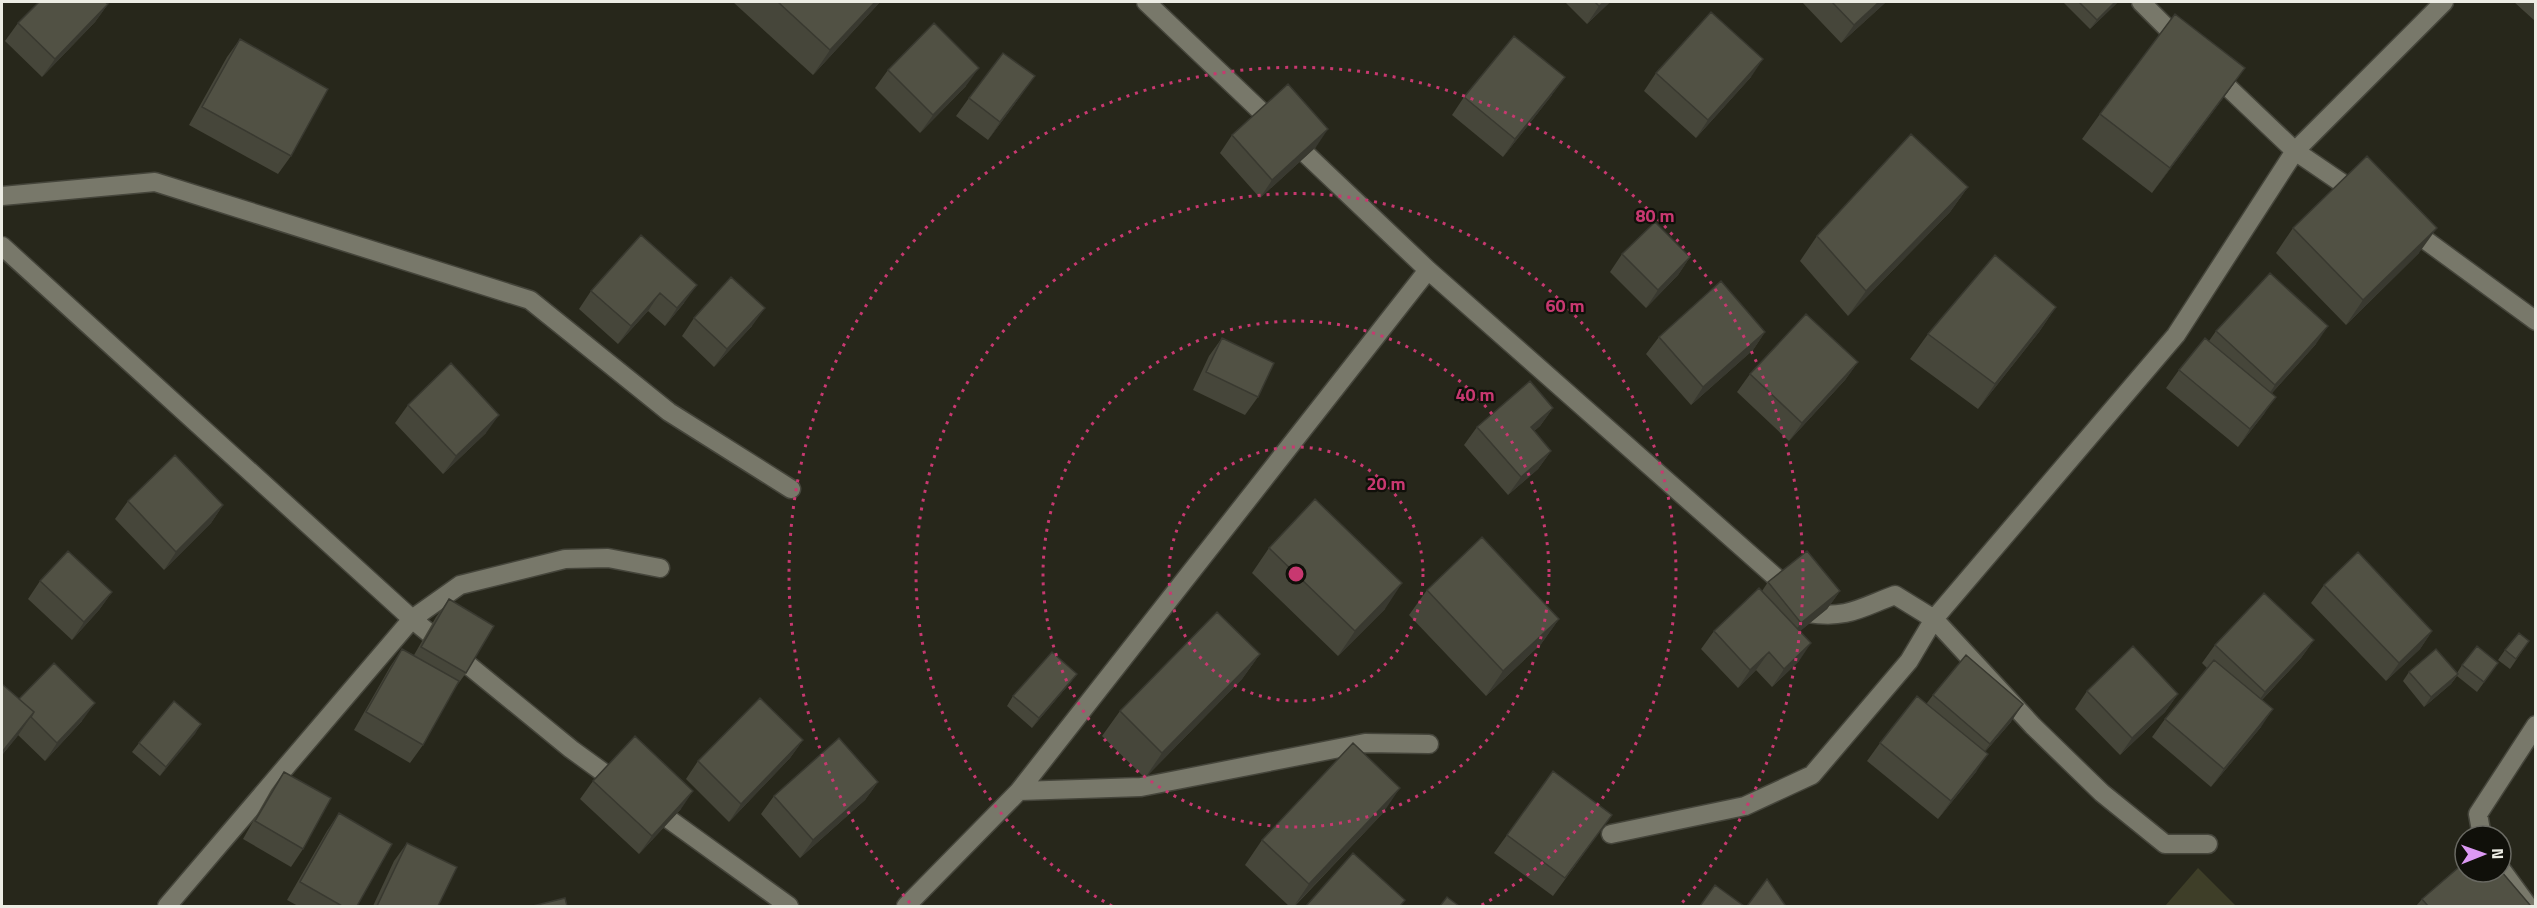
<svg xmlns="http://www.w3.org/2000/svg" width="2537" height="908" font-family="'Titillium Web',sans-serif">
	<rect width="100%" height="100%" fill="#27271b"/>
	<!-- green -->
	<path fill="#3e3e28" d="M2198 868 2236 906H2165Z"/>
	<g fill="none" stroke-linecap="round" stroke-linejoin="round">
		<!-- minor casing -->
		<g stroke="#45453b" stroke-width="21">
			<path id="minor" d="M1146 2 1428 270 1788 588 1808 613C1847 619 1860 608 1895 595L1934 619 2033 726 2102 793 2165 844H2208
				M2141 2 2181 42
				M2212 72 2295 151 2361 196
				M2 196 155 182 530 300 669 412 791 489
				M2409 228 2536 321
				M2 246 412 619 571 749 622 786
				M1019 791 1141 787 1365 743 1429 744
				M652 807 789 906
				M1611 834 1745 806 1812 775 1909 661 1934 619 2176 335 2295 151 2444 2
				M2482 836 2478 814 2536 725
				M2501 869 2528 906
				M167 906 412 619 460 585 565 559 608 558 660 568
				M906 906 1019 791 1428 270"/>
		</g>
		<!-- minor -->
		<use href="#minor" stroke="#78786a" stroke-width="18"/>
	</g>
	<!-- wall -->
	<path fill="#46463a" d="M733 2H880L813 75Z
		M1565 2H1610L1587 24Z
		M1802 2H1886L1841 43Z
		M2063 2H2118L2090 29Z
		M2514 2H2535V21Z
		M108 4 95 22 42 77 5 41 18 23Z
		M240 39 291 156 278 174 189 125 227 57Z
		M2245 68 2227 93 2152 193 2082 139 2100 114Z
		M888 70 966 86 920 133 875 88Z
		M1656 73 1751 77 1696 138 1644 91Z
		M1022 94 988 140 956 116 969 98Z
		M1552 95 1503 157 1452 115 1464 97Z
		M1232 135 1316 147 1260 198 1220 153Z
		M1968 187 1950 212 1848 316 1800 261 1817 236Z
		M2293 228 2419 253 2346 325 2276 253Z
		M641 235 684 303 665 326 648 311 618 344 579 309 591 291Z
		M1622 254 1690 257 1678 275 1646 308 1610 272Z
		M2056 307 2039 332 1978 409 1910 359 1928 334Z
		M694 318 752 326 714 367 682 336Z
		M2216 331 2316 344 2272 393 2264 414 2238 447 2166 388 2179 370 2209 341Z
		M1765 332 1753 350 1691 405 1646 354 1659 337Z
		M1222 338 1258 397 1245 415 1193 390 1209 356Z
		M1858 362 1845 380 1789 441 1737 392 1750 374Z
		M408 405 486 433 443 474 395 423Z
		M1553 408 1540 426 1534 431 1551 451 1538 469 1508 495 1464 445 1477 427Z
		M128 501 223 505 211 523 164 570 115 519Z
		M1269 548 1385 609 1338 656 1252 573Z
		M40 581 112 592 99 610 72 640 28 599Z
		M1768 582 1840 591 1827 609 1800 631 1799 661 1772 687 1756 670 1738 688 1701 649 1714 631 1762 591Z
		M2324 585 2432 631 2420 649 2386 681 2311 603Z
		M1427 590 1559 619 1541 644 1486 696 1409 615Z
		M449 599 466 673 453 691 423 745 410 763 354 730 390 667 402 649 414 655 436 617Z
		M2314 640 2301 658 2262 700 2261 727 2211 787 2152 737 2165 719 2207 668 2202 663 2215 645Z
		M2529 641 2510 669 2498 660 2505 650Z
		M1260 654 1242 679 1145 778 1102 736 1120 711Z
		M2498 663 2477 692 2457 676 2451 684 2424 707 2403 681 2409 672 2457 673 2462 665Z
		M1077 674 1070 683 1032 728 1007 706 1013 696Z
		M2087 691 2178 694 2165 712 2120 755 2075 709Z
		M1933 695 2011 722 1985 752 1976 772 1938 819 1867 761 1880 743 1927 703Z
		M19 699 82 721 45 761 18 735 2 755Z
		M201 724 160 776 132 752 139 743Z
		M803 740 790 758 729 822 686 779 698 761Z
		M284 772 303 849 291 867 243 839 271 790Z
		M593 781 681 809 639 854 580 799Z
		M878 782 865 800 800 858 761 814 774 796Z
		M339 813 357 906H298L287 900 327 831Z
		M1383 813 1295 906H1289L1245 865 1262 840Z
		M1612 815 1553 896 1494 853 1507 835Z
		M407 843 438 906H373L394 861Z
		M2422 899 2529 906H2416Z"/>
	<!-- shaded-wall -->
	<path fill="#393930" d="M875 2H880L813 75 830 50Z
		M1604 2H1610L1587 24 1599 6Z
		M1879 2H1886L1841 43 1854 25Z
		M2115 2H2118L2090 29 2097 20Z
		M108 4 95 22 42 77 55 59Z
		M1763 59 1751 77 1696 138 1708 120Z
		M979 68 966 86 920 133 933 115Z
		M2245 68 2227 93 2152 193 2170 168Z
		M1035 76 1022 94 988 140 1000 122Z
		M1565 77 1552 95 1503 157 1515 139Z
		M1328 129 1316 147 1260 198 1272 180Z
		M1968 187 1950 212 1848 316 1866 291Z
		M2437 228 2419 253 2346 325 2363 300Z
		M1690 257 1678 275 1646 308 1658 290Z
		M697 285 684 303 665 326 677 308Z
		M660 293 648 311 618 344 631 326Z
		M2056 307 2039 332 1978 409 1995 384Z
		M765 308 752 326 714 367 727 349Z
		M2328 326 2316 344 2263 403 2275 385Z
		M1765 332 1753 350 1691 405 1703 387Z
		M1858 362 1845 380 1789 441 1802 423Z
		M2276 397 2264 414 2238 447 2250 429Z
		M1553 408 1540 426 1518 445 1531 427Z
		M499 415 486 433 443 474 456 456Z
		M1551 451 1538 469 1508 495 1521 477Z
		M223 505 211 523 164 570 176 552Z
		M1402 583 1385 609 1338 656 1355 631Z
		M1840 591 1827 609 1788 641 1801 623Z
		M112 592 99 610 72 640 84 622Z
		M1559 619 1541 644 1486 696 1503 671Z
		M2432 631 2420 649 2386 681 2399 663Z
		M2314 640 2301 658 2252 710 2265 692Z
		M1811 643 1799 661 1772 687 1784 669Z
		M1769 652 1756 670 1738 688 1750 670Z
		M1260 654 1242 679 1145 778 1162 753Z
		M1077 674 1070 683 1032 728 1039 718Z
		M2458 674 2451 684 2424 707 2431 697Z
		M2178 694 2165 712 2120 755 2132 738Z
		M95 703 82 721 45 761 57 743Z
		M2023 704 2011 722 1977 761 1990 744Z
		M2273 709 2261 727 2211 787 2224 769Z
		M34 712 17 737 2 755V752Z
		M201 724 195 734 160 776 166 767Z
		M803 740 790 758 729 822 741 804Z
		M1988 754 1976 772 1938 819 1951 801Z
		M878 782 865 800 800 858 813 840Z
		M1400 788 1383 813 1294 906 1309 884Z
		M693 791 681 809 639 854 652 836Z"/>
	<!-- building -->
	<path fill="#515144" stroke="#393930" stroke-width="1.5" d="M39 2H105L108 4 55 59 18 23Z
		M778 2H875L830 50Z
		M1595 2H1604L1599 6Z
		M1832 2H1879L1854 25Z
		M2079 2H2115L2097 20Z
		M1711 12 1763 59 1708 120 1656 73Z
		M2175 14 2245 68 2170 168 2100 114Z
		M934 23 979 68 933 115 888 70Z
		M1514 36 1565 77 1515 139 1464 97Z
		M240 39 328 89 291 156 202 107Z
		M1003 53 1035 76 1000 122 969 98Z
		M1288 84 1328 129 1272 180 1232 135Z
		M1911 134 1968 187 1866 291 1817 236Z
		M2367 156 2437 228 2363 300 2293 228Z
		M1655 222 1690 257 1658 290 1622 254Z
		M641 235 697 285 677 308 660 293 631 326 591 291Z
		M1995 255 2056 307 1995 384 1928 334Z
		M2270 273 2328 326 2275 385 2216 331Z
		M731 277 765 308 727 349 694 318Z
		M1721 281 1765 332 1703 387 1659 337Z
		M1806 314 1858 362 1802 423 1750 374Z
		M1222 338 1274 363 1258 397 1206 372Z
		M2205 338 2276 397 2250 429 2179 370Z
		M451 363 499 415 456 456 408 405Z
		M1530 381 1553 408 1531 427 1551 451 1521 477 1477 427Z
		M175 455 223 505 176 552 128 501Z
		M1315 499 1402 583 1355 631 1269 548Z
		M1482 537 1559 619 1503 671 1427 590Z
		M68 551 112 592 84 622 40 581Z
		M1807 551 1840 591 1801 623 1768 582Z
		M2358 552 2432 631 2399 663 2324 585Z
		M1759 588 1811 643 1784 669 1769 652 1750 670 1714 631Z
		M2264 593 2314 640 2265 692 2215 645Z
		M449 599 494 626 466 673 421 647Z
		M1217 612 1260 654 1162 753 1120 711Z
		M2519 633 2529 641 2516 659 2505 650Z
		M2133 646 2178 694 2132 738 2087 691Z
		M2477 646 2498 663 2484 682 2462 665Z
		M402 649 459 681 423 745 366 712Z
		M2436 649 2458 674 2431 697 2409 672Z
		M1052 652 1077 674 1039 718 1013 696Z
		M1966 655 2023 704 1990 744 1933 695Z
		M2214 660 2273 709 2224 769 2165 719Z
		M54 663 95 703 57 743 31 717 34 712 19 699Z
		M2 684 34 712 2 752Z
		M1917 696 1988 754 1951 801 1880 743Z
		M760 698 803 740 741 804 698 761Z
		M174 701 201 724 166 767 139 743Z
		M635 736 693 791 652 836 593 781Z
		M839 738 878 782 813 840 774 796Z
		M1353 743 1400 788 1309 884 1262 840Z
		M1553 771 1612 815 1565 878 1507 835Z
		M284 772 331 798 303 849 255 821Z
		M339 813 392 844 357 906H342L300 882Z
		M407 843 457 867 438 906H377Z
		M1353 853 1405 900 1400 906H1306Z
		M2465 862V872H2501V871L2530 905 2528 906H2428L2422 899Z
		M1767 879 1785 905 1784 906H1747Z
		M1715 885 1744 906H1700Z
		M1447 897 1459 906H1440Z
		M565 898 567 906H533Z"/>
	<!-- distance rings -->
	<g fill="none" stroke="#c83870" stroke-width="3" stroke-dasharray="3 6">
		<circle cx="1296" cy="574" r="127"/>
		<circle cx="1296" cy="574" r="253"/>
		<path d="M1112 906A380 380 0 1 1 1480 906"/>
		<path d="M910 903A507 507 0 1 1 1682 903"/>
	</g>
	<circle cx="1296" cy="574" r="9" fill="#c83870" stroke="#10100a" stroke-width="3"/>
	<g font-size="18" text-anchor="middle" font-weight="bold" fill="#c83870" stroke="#10100a" stroke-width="4.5" stroke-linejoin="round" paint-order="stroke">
		<text x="1655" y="222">80 m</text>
		<text x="1565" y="312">60 m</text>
		<text x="1475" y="401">40 m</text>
		<text x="1386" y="490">20 m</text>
	</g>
	<!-- border -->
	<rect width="2537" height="908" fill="none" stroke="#ecece4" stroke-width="6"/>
	<!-- north arrow -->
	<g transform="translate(2483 854) rotate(89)"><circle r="28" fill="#10100a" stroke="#686861" stroke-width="1.5"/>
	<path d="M0-4.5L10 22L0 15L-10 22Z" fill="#dc99f4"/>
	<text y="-9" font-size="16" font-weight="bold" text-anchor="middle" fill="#ecece4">N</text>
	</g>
</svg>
